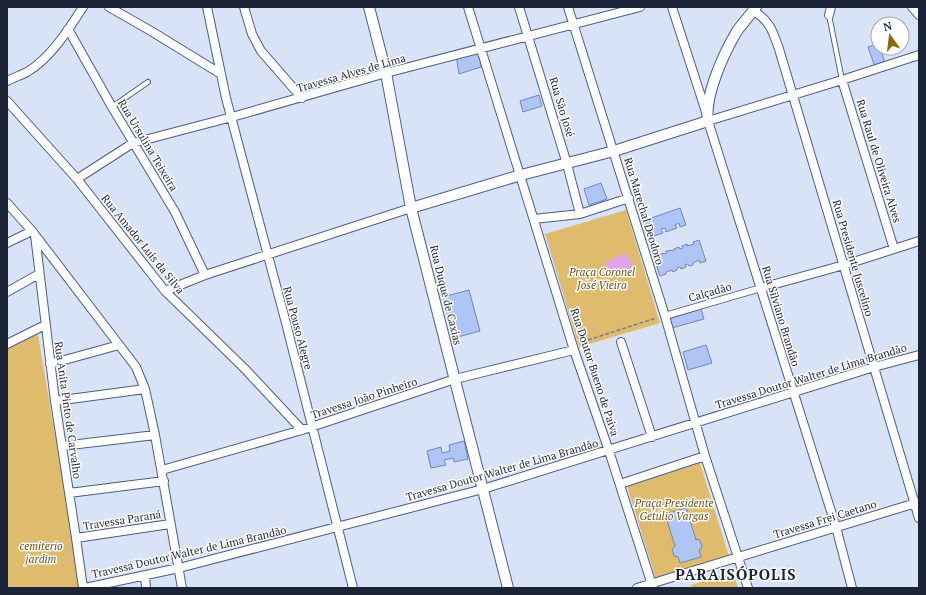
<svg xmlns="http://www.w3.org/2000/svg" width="926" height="595" font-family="'PT Serif',serif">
	<rect width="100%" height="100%" fill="#d9e3f7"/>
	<!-- green -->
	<path fill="#dfbb6e" d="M626 210 660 323 579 347 545 234Z
		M37 329 81 588H7V348Z
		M699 460 729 556 656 579 626 483Z
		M733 572 738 588H692L691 585Z"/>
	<!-- water -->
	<path fill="#e0a3e4" d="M625 253 635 268 616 277 604 263Z"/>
	<!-- building -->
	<path fill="#aec5f6" stroke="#7287b5" d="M878 44V48H880L885 63 875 67 868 47Z
		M480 49 481 67 459 74 456 55Z
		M539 95 542 106 523 112 520 101Z
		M601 183 607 199 589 205 584 189Z
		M680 208 686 225 680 227 679 223 675 225 677 228 666 232 665 228 661 229 663 233 648 238 643 221Z
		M699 240 706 261 700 263 699 260 693 263V265L689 266 688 264 685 265 686 267 681 269 680 267 677 268V270L673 272 672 270 666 272V274L660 276 653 255 667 253 666 251 675 250 674 249 679 247 680 249 683 248 682 246 687 244V246L694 244 693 242Z
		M469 290 480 331 454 338 443 297Z
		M701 309 704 319 672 328 669 319Z
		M706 345 712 363 688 370 683 352Z
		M464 441 468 459 454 462 453 458 444 460 446 465 431 468 427 451 441 447 442 453 450 451 449 445Z
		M686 508 696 540 698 539 700 541 702 546 701 549 699 550 701 557 680 563 678 557 674 556 672 549 675 546 665 514Z"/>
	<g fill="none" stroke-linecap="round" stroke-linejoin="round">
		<!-- service casing -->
		<g stroke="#4a5e89" stroke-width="6">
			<path id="service" d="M829 15 842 80
				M112 107 148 82"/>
		</g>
		<!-- pedestrian casing -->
		<g stroke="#4a5e89" stroke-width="8">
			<path id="pedestrian" d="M665 316 761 288"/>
		</g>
		<!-- minor casing -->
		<g stroke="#4a5e89" stroke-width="10">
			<path id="minor" d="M109 7 151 31 221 74
				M207 7 226 98 286 323 353 588
				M244 7 252 34 261 51 302 98
				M468 7 574 350 609 451 653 588
				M519 7 567 164 580 214
				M568 7 665 316 705 456 748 588
				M672 7 706 112
				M912 7 919 15
				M753 11C770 20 773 32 779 49L919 518
				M829 15 831 7
				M68 29 112 107 175 212 205 275
				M842 80 894 249
				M7 81C13 78 21 75 27 72 50 59 69 29 83 7
				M7 101 77 179 165 291 244 368 302 430
				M77 179 133 143 232 117 386 73 640 7
				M7 203 32 231 136 367 145 389 155 435 182 588
				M534 219 580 214 629 198
				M35 235 55 401 76 538 83 588
				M7 243 32 231
				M761 288 844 265 919 241
				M165 291 205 275 411 208
				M7 292 39 274
				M621 342 652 437
				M7 344 45 325
				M50 364 119 345
				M55 401 145 389
				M62 446 155 435
				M162 470 302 430 455 379 574 350
				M620 484 705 456
				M69 493 164 481
				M76 538 170 524
				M145 576 146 588
				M85 588 179 568 483 489 874 367 919 355
				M637 588 919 502
				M852 588 836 527 708 121 842 80 919 55"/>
		</g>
		<!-- tertiary casing -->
		<g stroke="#4a5e89" stroke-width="12">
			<path id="tertiary" d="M369 7 386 73 411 208 508 588
				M411 208 521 175 614 151 708 121C704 96 724 53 737 31 743 23 750 15 756 7"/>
		</g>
		<!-- path -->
		<path stroke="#747d90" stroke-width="1.5" stroke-dasharray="4 2" stroke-linecap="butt" d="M588 340 656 318"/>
		<!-- service -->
		<use href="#service" stroke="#fff" stroke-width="4"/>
		<!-- pedestrian -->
		<use href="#pedestrian" stroke="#fff" stroke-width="6"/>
		<!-- minor -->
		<use href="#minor" stroke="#fff" stroke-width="8"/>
		<!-- tertiary -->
		<use href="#tertiary" stroke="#fff" stroke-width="10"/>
	</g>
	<g text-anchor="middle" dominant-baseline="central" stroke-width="3" stroke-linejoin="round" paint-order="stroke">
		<!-- street labels -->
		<g font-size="11" fill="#1c2537" stroke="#fff">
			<text transform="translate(351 73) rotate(-16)">Travessa Alves de Lima</text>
			<text transform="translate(562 107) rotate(73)">Rua São José</text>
			<text transform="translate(148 145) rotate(59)">Rua Ursulina Teixeira</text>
			<text transform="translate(879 161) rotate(73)">Rua Raul de Oliveira Alves</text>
			<text transform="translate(644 211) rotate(73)">Rua Marechal Deodoro</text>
			<text transform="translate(143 244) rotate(51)">Rua Amador Luis da Silva</text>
			<text transform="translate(853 258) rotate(74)">Rua Presidente Juscelino</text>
			<text transform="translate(710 292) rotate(-16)">Calçadão</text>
			<text transform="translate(446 295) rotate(76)">Rua Duque de Caxias</text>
			<text transform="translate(781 316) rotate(73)">Rua Silviano Brandão</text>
			<text transform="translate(298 328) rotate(75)">Rua Pouso Alegre</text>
			<text transform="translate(595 372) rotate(72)">Rua Doutor Bueno de Paiva</text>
			<text transform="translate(811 376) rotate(-17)">Travessa Doutor Walter de Lima Brandão</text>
			<text transform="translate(364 398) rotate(-18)">Travessa João Pinheiro</text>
			<text transform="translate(68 410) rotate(82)">Rua Anita Pinto de Carvalho</text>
			<text transform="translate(502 470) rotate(-16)">Travessa Doutor Walter de Lima Brandão</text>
			<text transform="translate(825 519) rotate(-17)">Travessa Frei Caetano</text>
			<text transform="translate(122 520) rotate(-9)">Travessa Paraná</text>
			<text transform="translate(189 552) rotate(-13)">Travessa Doutor Walter de Lima Brandão</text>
		</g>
		<!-- park labels -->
		<g font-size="11" font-style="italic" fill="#6d5313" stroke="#fff">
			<text x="602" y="272">Praça Coronel<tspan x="602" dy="13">José Vieira</tspan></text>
			<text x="674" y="503">Praça Presidente<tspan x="674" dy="13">Getúlio Vargas</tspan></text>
			<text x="41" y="546">cemiterio<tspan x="41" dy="13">jardim</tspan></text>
		</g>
		<!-- district labels -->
		<g font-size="15" font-weight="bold" letter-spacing="1" fill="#1c2537" stroke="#fff">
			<text x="736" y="574">PARAISÓPOLIS</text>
		</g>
	</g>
	<!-- border -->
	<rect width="926" height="595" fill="none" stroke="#1c2537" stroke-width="16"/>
	<!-- north arrow -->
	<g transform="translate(890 36) rotate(346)"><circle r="19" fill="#ffffff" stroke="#a4a8af"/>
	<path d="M0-3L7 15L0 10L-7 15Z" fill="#8b6808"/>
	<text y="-6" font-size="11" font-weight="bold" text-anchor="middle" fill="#1c2537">N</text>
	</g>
</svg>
